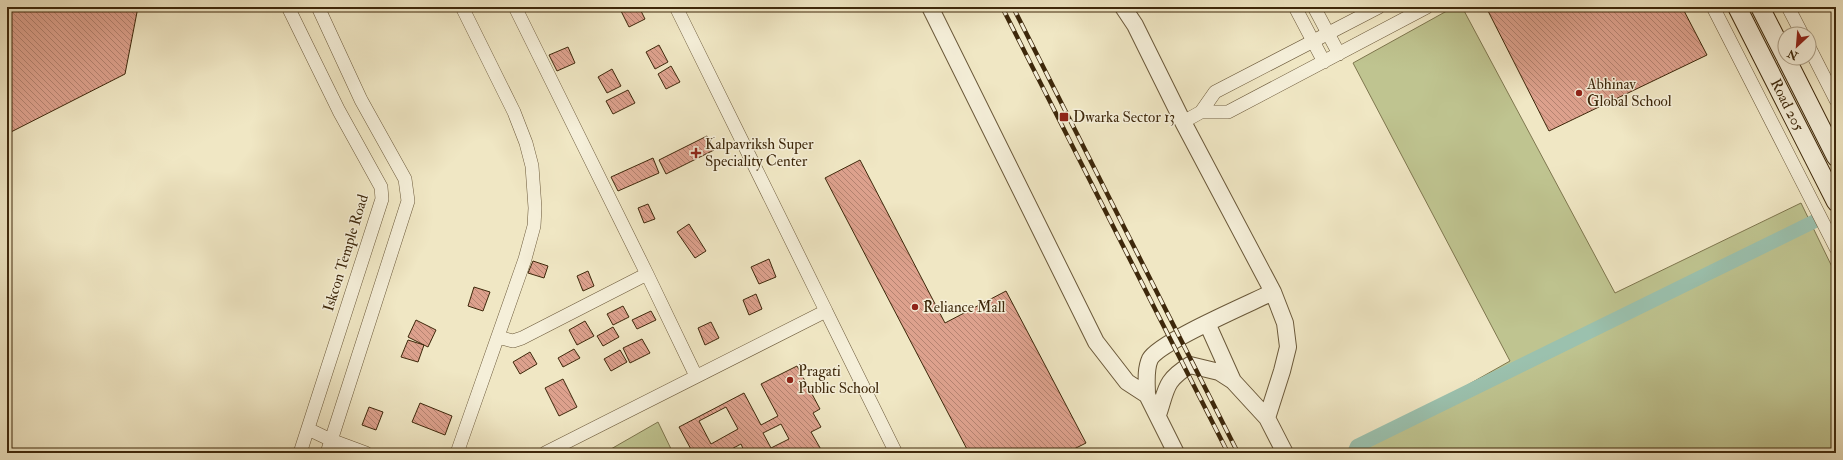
<svg xmlns="http://www.w3.org/2000/svg" width="1843" height="460" font-family="'IM FELL Double Pica',serif">
	<defs>
		<pattern id="building-back-hatch" width="6" height="6" patternUnits="userSpaceOnUse"><rect width="6" height="6" fill="#dda18d"/><path d="M-1 5l2 2M0 0l6 6M5-1l2 2" fill="none" stroke="#b58371"/></pattern>
	</defs>
	<rect width="100%" height="100%" fill="#f0e7c4"/>
	<filter id="stains"><feTurbulence type="fractalNoise" baseFrequency=".005" numOctaves="4"/><feColorMatrix values="0 0 0 0 .2 0 0 0 0 .09 0 0 0 0 .02 0 0 0 .5 -.17"/></filter>
	<radialGradient id="worn" r=".72"><stop offset=".6" stop-color="#630" stop-opacity="0"/><stop offset="1" stop-color="#630" stop-opacity=".3"/></radialGradient>
	<!-- green -->
	<path fill="#bfc490" stroke="#7e764e" d="M1454 7H1462L1615 293 1801 203 1836 275V453H1347L1510 361 1353 63Z
		M658 422 673 453H604Z"/>
	<g fill="none" stroke-linecap="round" stroke-linejoin="round">
		<!-- canal -->
		<path stroke="#9bc1ae" stroke-width="14" d="M1354 453 1357 446 1815 221"/>
	</g>
	<!-- building -->
	<path fill="url(#building-back-hatch)" stroke="#3e280b" fill-rule="evenodd" d="M7 7H138L125 74 7 134Z
		M629 7H639L645 19 629 27 621 11Z
		M1486 7H1682L1707 55 1549 131Z
		M659 45 668 62 655 69 646 52Z
		M568 47 575 63 557 71 549 55Z
		M671 66 680 82 666 89 658 74Z
		M612 69 621 86 607 93 598 77Z
		M628 90 635 103 613 114 606 101Z
		M707 136 714 150 666 174 659 160Z
		M653 158 659 173 618 191 611 177Z
		M860 160 945 323 1006 291 1086 443 1066 453H969L825 178Z
		M648 204 655 219 644 223 638 208Z
		M689 224 706 251 695 258 677 232Z
		M769 259 776 277 759 284 751 267Z
		M533 261 548 266 544 278 528 273Z
		M588 271 594 286 583 291 577 276Z
		M474 287 490 292 483 311 468 306Z
		M756 294 762 309 749 315 743 300Z
		M623 306 629 317 613 325 607 314Z
		M651 311 656 320 637 329 632 320Z
		M416 320 436 330 428 347 408 337Z
		M585 321 594 336 577 345 569 330Z
		M711 322 719 338 705 345 698 328Z
		M613 327 619 337 603 346 597 336Z
		M642 339 650 353 630 363 623 348Z
		M408 340 424 345 418 362 401 357Z
		M574 349 580 358 563 367 558 358Z
		M620 350 627 362 611 371 604 359Z
		M530 352 537 364 520 374 513 362Z
		M797 366 820 409 813 413 821 427 811 432 823 453H801L800 450 795 453H745L741 444 724 453H693L679 427 744 393 761 425 778 416 761 384ZM726 407 738 429 711 444 699 421ZM781 424 789 439 771 448 763 433Z
		M563 379 577 407 559 416 545 388Z
		M420 403 452 416 445 435 412 422Z
		M369 407 383 412 376 430 362 425Z"/>
	<g fill="none" stroke-linecap="round" stroke-linejoin="round">
		<!-- minor casing -->
		<g stroke="#6a5839" stroke-width="14">
			<path id="minor" d="M288 7 339 111 381 187 382 199 300 453
				M318 7 361 100 405 179 408 201 327 453
				M515 7 647 274 696 376
				M1295 7 1324 62
				M1314 7 1339 54
				M1713 7 1836 248
				M1788 7 1802 34
				M1809 47 1836 100
				M1201 112H1228L1427 7
				M1183 122 1201 112 1215 92 1379 7
				M826 311 896 453
				M498 337 513 341 522 338 647 274
				M308 429 331 440 366 453
				M457 453 525 259 534 226 535 208 532 166 526 143 514 112 462 7
				M545 453 826 311 676 7"/>
		</g>
		<!-- tertiary casing -->
		<g stroke="#6a5839" stroke-width="18">
			<path id="tertiary" d="M930 7 1096 342 1127 382 1147 395 1176 453
				M1123 7 1135 25 1183 122 1273 292 1285 323 1288 347 1282 371 1267 418
				M1207 323 1233 381
				M1147 395C1147 384 1145 370 1150 359 1159 342 1251 303 1273 292
				M1158 415C1167 389 1164 381 1190 365L1219 372 1233 381 1267 418 1285 453"/>
		</g>
		<!-- secondary casing -->
		<g stroke="#3e280b" stroke-width="20">
			<path id="secondary" d="M1737 7 1836 202
				M1760 7 1785 56
				M1786 58 1836 157"/>
		</g>
		<!-- minor -->
		<use href="#minor" stroke="#f5efd9" stroke-width="13"/>
		<!-- tertiary -->
		<use href="#tertiary" stroke="#f5efd9" stroke-width="16"/>
		<!-- secondary -->
		<use href="#secondary" stroke="#f5efd9" stroke-width="18"/>
		<!-- rail casing -->
		<g stroke="#3e280b" stroke-width="4.5">
			<path id="rail" d="M1002 7 1228 453
				M1013 7 1238 453"/>
		</g>
		<!-- rail -->
		<use href="#rail" stroke="#f5efd9" stroke-width="3" stroke-dasharray="9" stroke-linecap="butt"/>
	</g>
	<!-- markers -->
	<g fill="#8f2418" stroke="#f5efd9" stroke-width="1.5">
		<circle cx="1579" cy="93" r="4"/>
		<rect x="1059" y="112" width="10" height="10" rx="2"/>
		<path d="M694 147h4v4h4v4h-4v4h-4v-4h-4v-4h4z"/>
		<circle cx="915" cy="307" r="4"/>
		<circle cx="790" cy="380" r="4"/>
	</g>
	<g text-anchor="middle" dominant-baseline="central" stroke-width="3" stroke-linejoin="round" paint-order="stroke">
		<!-- poi labels -->
		<g font-size="15" fill="#3e280b" stroke="#f5efd9" text-anchor="start">
			<text x="1587" y="84">Abhinav<tspan x="1587" dy="17">Global School</tspan></text>
			<text x="1073" y="117">Dwarka Sector 13</text>
			<text x="705" y="144">Kalpavriksh Super<tspan x="705" dy="17">Speciality Center</tspan></text>
			<text x="923" y="307">Reliance Mall</text>
			<text x="798" y="371">Pragati<tspan x="798" dy="17">Public School</tspan></text>
		</g>
		<!-- street labels -->
		<g font-size="15" fill="#3e280b" stroke="#f5efd9">
			<text transform="translate(1787 105) rotate(63)">Road 205</text>
			<text transform="translate(346 253) rotate(-73)">Iskcon Temple Road</text>
		</g>
	</g>
	<!-- margin -->
	<rect width="1843" height="460" fill="none" stroke="#f0e7c4" stroke-width="24"/>
	<rect x="8" y="8" width="1827" height="444" fill="none" stroke="#3e280b" stroke-width="2"/>
	<rect x="12" y="12" width="1819" height="436" fill="none" stroke="#3e280b"/>
	<!-- north arrow -->
	<g transform="translate(1797 46) rotate(206)"><circle r="19" fill="#f5efd9" stroke="#ac9f87"/>
	<path d="M0-3L7 15L0 10L-7 15Z" fill="#8f2418"/>
	<text y="-6" font-size="11" font-weight="bold" text-anchor="middle" fill="#3e280b">N</text>
	</g>
	<rect width="100%" height="100%" filter="url(#stains)"/>
	<rect width="100%" height="100%" fill="url(#worn)"/>
</svg>
